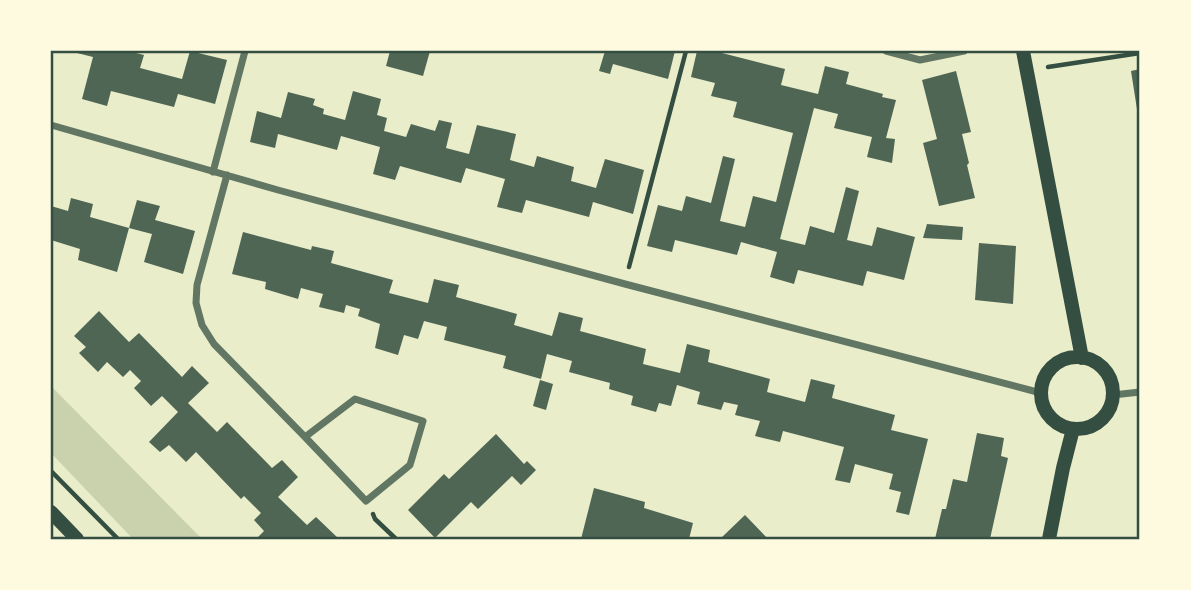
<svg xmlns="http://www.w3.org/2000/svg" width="1191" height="590" font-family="'Noto Sans',sans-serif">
	<rect width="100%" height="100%" fill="#e9edc9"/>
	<!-- green -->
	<path fill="#cad2ad" d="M51 386 202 539H133L51 453Z"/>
	<!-- building -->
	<path fill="#4f6655" d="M69 51H128L144 55 140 68 182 79 190 51 227 60 215 104 178 94 174 107 111 91 107 106 82 99 93 57Z
		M390 51H430L423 76 386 66Z
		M605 51H675L668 79 613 64 610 74 599 71Z
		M697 51H723L722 53 785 69 781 85 818 94 825 66 849 72 846 84 883 94 882 97 896 100 886 138 895 139 892 163 867 157 872 137 834 128 838 114 814 108 780 239 805 245 810 226 834 233 846 187 859 191 847 240 872 246 877 227 915 237 904 280 867 271 863 286 798 270 794 284 770 277 777 252 741 242 737 255 675 240 672 252 647 246 658 205 682 211 686 196 711 203 723 156 735 159 720 221 745 227 753 196 776 202 793 133 733 117 737 102 711 96 715 83 691 77Z
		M1140 69V122H1139L1131 71Z
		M956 71 971 132 962 134 969 163 967 165 975 198 939 206 923 143 937 139 922 80Z
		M353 91 381 99 377 115 387 118 384 131 406 137 411 124 435 131 439 120 452 123 446 148 469 154 477 125 516 134 510 160 534 167 537 156 574 167 571 181 596 188 605 159 644 170 633 214 593 202 589 217 526 200 522 213 497 207 505 179 466 168 461 183 400 166 395 180 373 174 380 147 341 136 337 150 278 134 275 148 250 142 257 111 281 118 288 92 315 99 313 105 324 109 323 114 345 120Z
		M71 198 93 204 90 217 129 228 117 272 78 260 80 249 51 240V206L68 211Z
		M137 200 160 206 155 220 195 231 183 274 144 262 152 234 129 228Z
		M927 224 963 227 962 240 923 238Z
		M243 232 311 250 312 246 334 251 331 263 393 280 389 293 428 303 434 279 459 285 456 297 517 314 514 325 552 336 559 312 583 318 580 331 646 349 643 364 680 373 687 344 710 350 708 362 770 379 767 392 805 402 811 379 835 385 832 398 895 415 891 430 928 439 909 515 896 512 901 492 889 489 893 474 855 464 850 483 835 480 844 447 783 431 780 442 755 436 760 421 735 415 738 405 724 402 721 410 697 404 700 392 677 385 671 406 659 403 656 412 631 405 633 396 609 389 610 383 569 372 572 361 547 354 541 379 503 368 506 356 444 340 447 327 424 321 418 339 404 335 398 355 375 348 380 324 358 316 360 309 346 305 344 313 319 307 323 294 301 288 298 299 265 289 266 282 232 274Z
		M979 243 1016 246 1013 304 975 300Z
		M99 311 129 342 139 333 182 377 192 366 209 383 188 403 217 432 227 422 272 468 282 460 298 477 278 497 307 525 316 517 339 539H259L258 537 264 531 254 520 261 513 244 496 241 499 196 452 186 462 169 445 160 452 149 442 178 412 162 396 151 406 134 388 141 381 130 370 123 377 107 362 98 372 79 353 86 347 74 336Z
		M540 380 553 384 546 410 533 406Z
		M977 433 1004 438 1001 456 1008 458 990 539H935L942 509H946L953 479 967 482Z
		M496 434 524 464 527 461 536 470 521 485 512 476 478 509 471 502 435 538 408 510 444 474 449 479Z
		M594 488 645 502 644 508 693 523 689 539H581Z
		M745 515 768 539H720Z"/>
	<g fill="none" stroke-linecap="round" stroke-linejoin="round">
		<!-- path -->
		<path stroke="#344e41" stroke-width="4.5" d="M1048 67 1140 53
			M629 267 686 51
			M51 471 118 539
			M373 514 375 519 396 539"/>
		<!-- minor -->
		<path stroke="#617663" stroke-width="7" d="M886 51 920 60 964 51
			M51 125 278 190 625 284 1041 393
			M213 172 245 51
			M227 175 197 285 196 303 202 325 214 344 305 437
			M1113 395 1140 392
			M355 399 423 421 410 465 366 501 305 437Z"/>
		<!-- secondary -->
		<path stroke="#344e41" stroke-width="14" d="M1023 51 1082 358
			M1041 393a36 36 0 1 1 72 0a36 36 0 1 1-72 0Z
			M51 512 77 539
			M1049 539 1063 468 1073 429"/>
	</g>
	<!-- border -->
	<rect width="1191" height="590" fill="none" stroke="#fefae0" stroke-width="105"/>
	<rect x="52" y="52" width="1086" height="486" fill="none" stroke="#344e41" stroke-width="2.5"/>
</svg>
